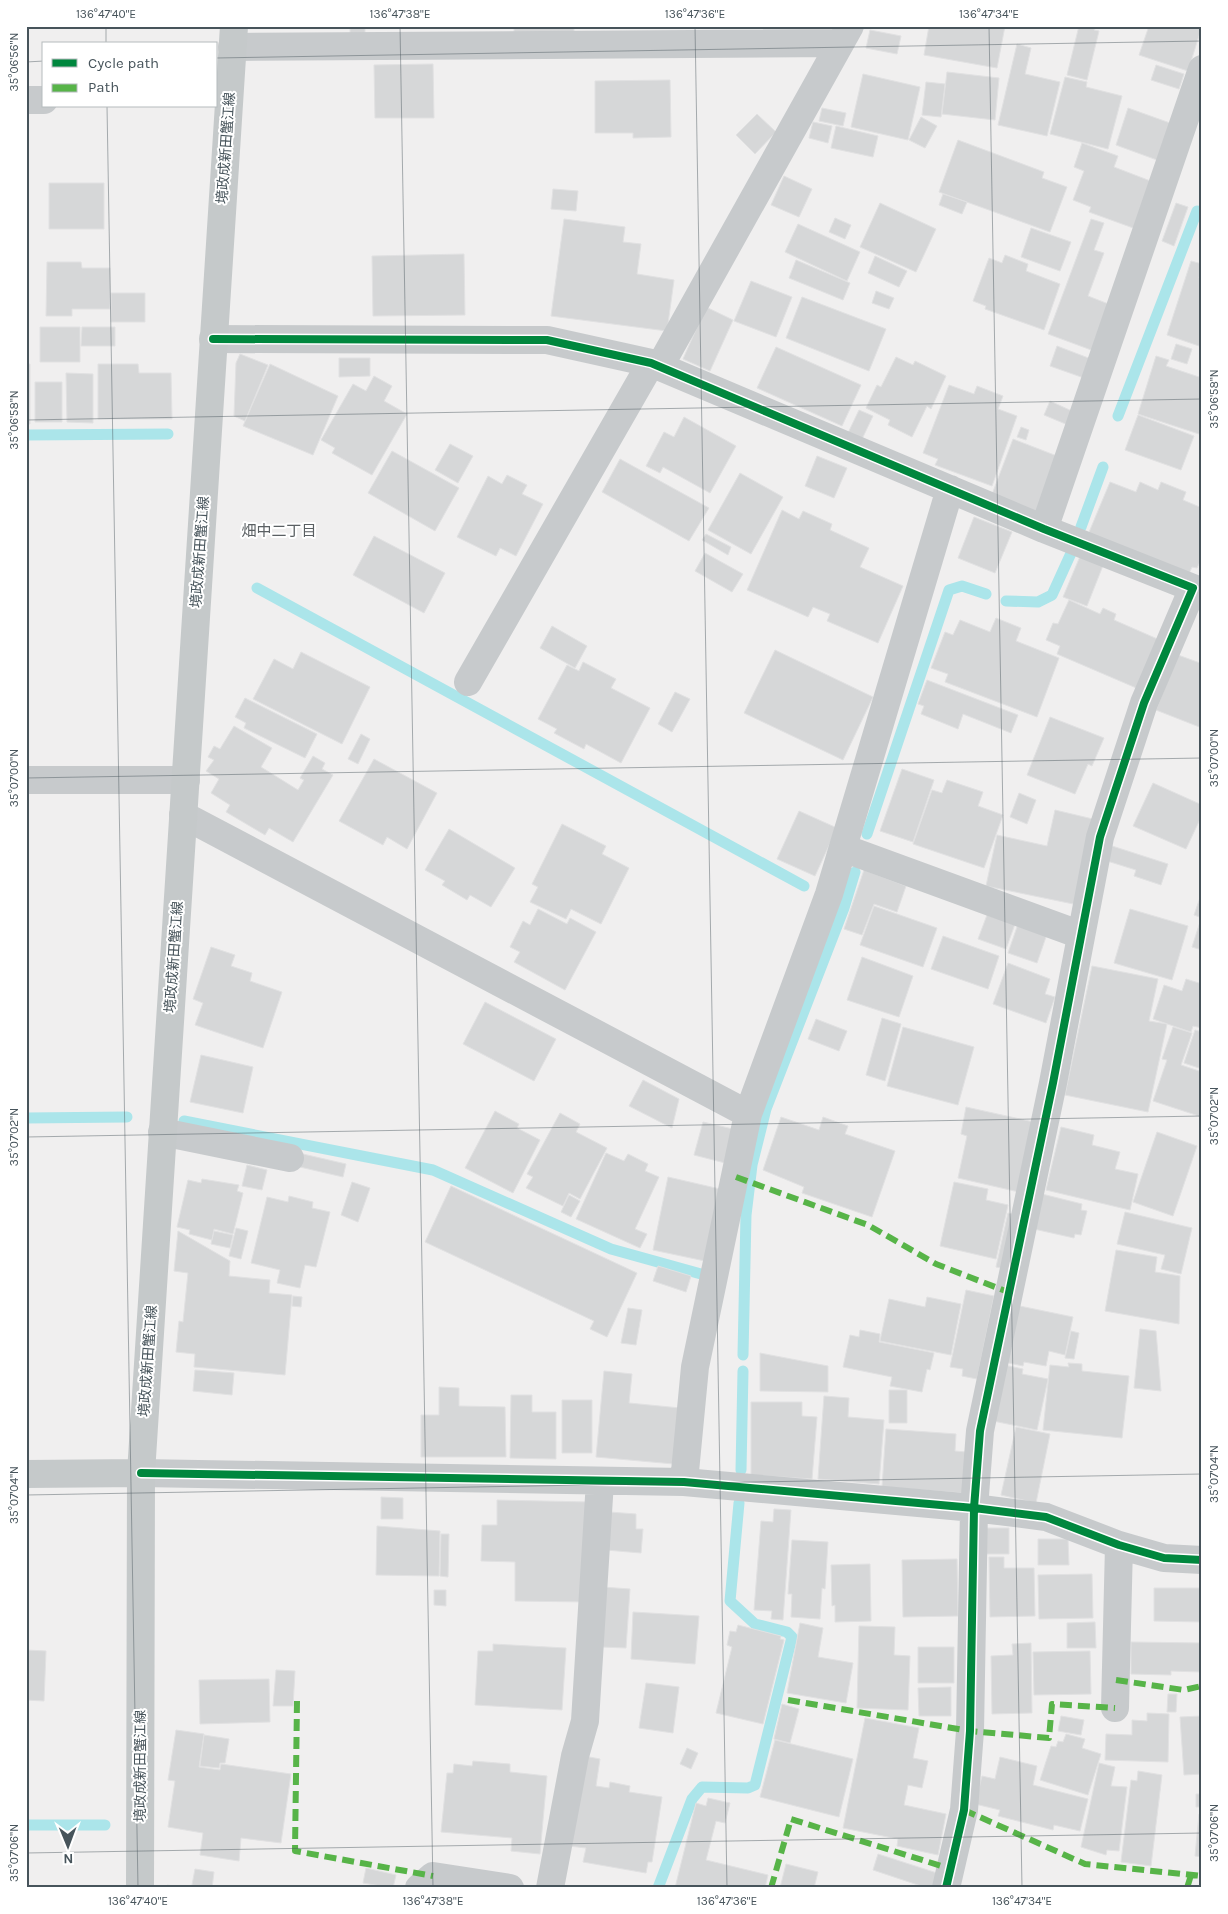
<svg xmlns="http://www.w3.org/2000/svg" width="1228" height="1914" font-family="Karla,'Noto Sans JP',sans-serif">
	<rect width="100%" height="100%" fill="#f0efef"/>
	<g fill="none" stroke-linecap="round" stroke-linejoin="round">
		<!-- stream -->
		<path stroke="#abe5ea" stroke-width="11" d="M1118 416 1197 211
			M26 435 168 434
			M1081 527 1103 467
			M257 588 804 886
			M1006 601 1038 602 1052 595 1072 551
			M867 834 949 590 962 586 986 594
			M26 1118 127 1117
			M184 1121 433 1170 611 1249 701 1274
			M743 1355 746 1215 752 1165 766 1109 844 908 855 872
			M741 1470 743 1371
			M26 1825H105
			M658 1888 692 1799 702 1787 748 1788 755 1785 792 1637 787 1632 755 1624 730 1601 739 1503"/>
	</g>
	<!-- building -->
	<path fill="#d6d7d8" stroke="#e1e1e2" d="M350 26H365V35L350 36Z
		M514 26H574V32H514Z
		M929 26H1005L997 68 924 55Z
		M1079 26H1096L1094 30 1099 31 1087 80 1067 75Z
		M1149 26H1202L1188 71 1139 55Z
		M870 30 901 36 897 54 866 48Z
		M1017 44 1031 48 1025 74 1060 82 1047 136 998 125Z
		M433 64 434 118H375L374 65Z
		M1156 65 1184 74 1179 89 1151 80Z
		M947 72 999 78 995 120 942 114Z
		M863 74 920 87 908 140 851 127Z
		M1065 77 1087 82 1086 87 1122 96 1108 149 1050 134Z
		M670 80 671 137 633 138V133H595V81Z
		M926 82 945 84 941 117 922 115Z
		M822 108 846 113 843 126 819 121Z
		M1128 108 1170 123 1157 160 1116 145Z
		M757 114 776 132 755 154 736 135Z
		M921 117 937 126 925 148 909 140Z
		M813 122 832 126 828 143 809 138Z
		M836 126 878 136 873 157 831 148Z
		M958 140 1044 172 1042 178 1067 187 1050 232 939 192Z
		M1082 143 1118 156 1114 167 1153 182 1136 229 1089 212 1091 207 1073 200 1084 171 1074 167Z
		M784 176 812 189 799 217 771 205Z
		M49 183H104V229H49Z
		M553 189 578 191 576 211 551 209Z
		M943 194 967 202 962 214 939 205Z
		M880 203 936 229 916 272 860 247Z
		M1176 203 1188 207 1174 246 1162 241Z
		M835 218 851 225 845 239 829 232Z
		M564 219 625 227 623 242 641 244 637 274 674 280 667 331 551 316Z
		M1091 219 1104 223 1094 250 1104 253 1088 296 1111 305 1094 351 1048 334Z
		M798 224 860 252 847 281 785 252Z
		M1031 228 1071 242 1060 271 1021 257Z
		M464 254 465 315 373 316 372 256Z
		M1005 255 1028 264 1026 271 1060 284 1044 330 985 309 986 306 973 301 989 258 1002 263Z
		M875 256 907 271 899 287 868 273Z
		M796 260 850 283 843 300 789 278Z
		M1191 261 1202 264 1199 278 1202 279V347L1167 335Z
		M47 262H81L82 268H110V309H72V316H46Z
		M751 281 792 297 776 337 734 321Z
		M876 291 894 298 889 309 872 303Z
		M111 293H145V322H111Z
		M802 297 886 329 869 371 786 338Z
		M706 307 733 320 710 371 683 359Z
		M40 327H80V362H40Z
		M82 327H115V346H81Z
		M1176 344 1192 349 1187 364 1171 359Z
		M1057 346 1091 359 1084 378 1050 366Z
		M776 347 861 385 842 426 757 388Z
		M240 354 268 365 245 421 234 416 236 363Z
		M1156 356 1169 360 1166 366 1202 378V435L1138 414Z
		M896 357 913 365 915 361 946 376 931 409 927 406 912 437 888 425 890 420 866 408 877 385 881 387Z
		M339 358H370V376L339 377Z
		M26 364H30V424H26Z
		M98 364H138L139 373H171L172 419H98Z
		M270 364 338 396 313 455 243 426Z
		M66 373 93 374V423L67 422Z
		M374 376 392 386 384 401 407 414 372 475 332 453 335 448 321 440 353 384 366 391Z
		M35 382H62V422H35Z
		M949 385 974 394 977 386 1003 396 998 409 1017 416 992 486 935 465 938 459 923 453Z
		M1050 401 1074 412 1068 425 1044 415Z
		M859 410 873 416 862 439 848 433Z
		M1138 415 1194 436 1181 470 1125 450Z
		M684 417 736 446 710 493 663 467 660 473 646 466 664 432 674 437Z
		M1021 427 1029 430 1026 440 1017 437Z
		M1013 439 1057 456 1041 516 991 497Z
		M450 444 473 456 458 483 435 470Z
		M392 451 459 488 435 531 368 493Z
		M817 456 847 468 834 498 805 486Z
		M620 459 709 508 689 541 602 492Z
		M740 473 783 497 751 554 708 530Z
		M507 475 527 485 522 494 543 504 516 556 500 548 496 556 457 537 488 476 502 484Z
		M1110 482 1136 492 1140 482 1158 490 1161 482 1186 492 1183 500 1202 508V557L1197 568 1192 567 1187 578 1087 537Z
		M782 510 799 519 803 511 832 524 830 530 869 548 860 567 903 586 878 643 827 621 830 614 813 607 808 617 747 590Z
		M974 517 1012 532 995 573 958 558Z
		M706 534 731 547 728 555 702 540Z
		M374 536 445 573 424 613 353 575Z
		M705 553 743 574 732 592 695 571Z
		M1081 554 1104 563 1087 606 1063 597Z
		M1069 600 1100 614 1103 608 1116 614 1114 620 1162 641 1141 690 1057 654 1060 646 1046 640 1053 623 1058 624Z
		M996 618 1021 628 1016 641 1059 658 1037 717 945 682 948 674 931 668 945 632 953 635 960 620 990 632Z
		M552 626 587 646 575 668 540 648Z
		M775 650 873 697 843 760 744 713Z
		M301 652 370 687 342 744 253 699 274 659 293 669Z
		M1178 655 1200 663 1202 658V728L1156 710Z
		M583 662 616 679 611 688 650 708 621 763 586 744 584 749 554 733 557 729 538 719 567 665 579 671Z
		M927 680 1018 715 1011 733 963 714 958 729 921 714 924 706 918 704Z
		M675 692 690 699 672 732 658 724Z
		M245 698 317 734 305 758 244 728 246 723 235 717Z
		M1050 717 1104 738 1092 766 1088 764 1075 794 1027 775Z
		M234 726 272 748 261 767 298 790 304 780 300 778 313 756 325 763 322 769 333 775 293 842 269 828 265 835 226 812 230 805 211 793 219 779 206 771 214 760 208 757 214 746 220 749Z
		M361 734 370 739 358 764 348 759Z
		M374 759 437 793 407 849 387 837 383 845 339 821Z
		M902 769 934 780 913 842 880 831Z
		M947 780 983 792 978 806 1003 815 984 868 913 844 932 790 942 793Z
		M1153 783 1202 805V815L1186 849 1133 826Z
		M1019 793 1036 800 1027 824 1010 817Z
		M1055 810 1097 820 1078 905 986 886 997 835 1047 846Z
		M799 811 837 828 815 876 777 859Z
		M562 824 606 846 602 854 629 868 601 924 571 909 566 919 530 902 538 887 532 884Z
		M449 829 515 868 491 907 470 895 467 900 442 885 445 881 425 870Z
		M1109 845 1168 864 1161 885 1134 876 1136 870 1104 860Z
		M864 870 906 886 897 912 874 904 862 935 844 929Z
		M1202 892V918L1194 915Z
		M874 906 937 928 923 967 860 945Z
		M538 909 567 924 570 918 596 932 565 990 514 962 520 952 510 947 523 921 530 925Z
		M1130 909 1188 926 1172 980 1114 963Z
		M987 915 1015 924 1006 949 978 939Z
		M1201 919 1202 920V950L1192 947Z
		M1018 924 1047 934 1037 963 1008 953Z
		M943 936 999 956 988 989 931 969Z
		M211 947 235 955 231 966 252 973 250 981 282 992 263 1048 195 1025 203 1003 193 999Z
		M862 957 913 976 899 1017 847 1000Z
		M1008 963 1050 979 1045 994 1055 997 1046 1023 993 1004Z
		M1092 966 1158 979 1149 1021 1167 1024 1148 1112 1065 1095Z
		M1186 979 1202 984V1028L1193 1026 1191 1032 1153 1019 1164 985 1182 991Z
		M485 1002 556 1039 534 1081 463 1044Z
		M882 1018 901 1024 885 1081 866 1075Z
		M816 1019 847 1031 839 1051 808 1039Z
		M903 1027 974 1047 958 1105 887 1086Z
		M1173 1027 1192 1033 1181 1065 1202 1072V1117L1153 1101 1167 1060 1162 1059Z
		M1195 1030 1202 1032V1069L1184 1063Z
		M201 1055 253 1067 243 1113 190 1102Z
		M643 1080 679 1099 672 1128 629 1106Z
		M966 1107 1038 1123 1023 1193 958 1178 967 1136 961 1134Z
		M495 1111 519 1124 517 1128 540 1140 513 1193 465 1168Z
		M560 1113 580 1124 576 1132 607 1148 580 1199 569 1193 563 1206 526 1188 533 1177 527 1174Z
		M781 1117 819 1130 823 1117 848 1126 845 1134 895 1151 872 1217 802 1193 804 1187 763 1170Z
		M703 1122 737 1130 729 1164 694 1155Z
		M1061 1127 1094 1135 1092 1145 1120 1152 1115 1169 1138 1174 1130 1210 1046 1190Z
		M1157 1132 1197 1146 1173 1216 1133 1202Z
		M606 1153 624 1161 628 1154 648 1164 645 1171 659 1177 635 1229 647 1234 640 1248 576 1219Z
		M303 1154 346 1164 343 1177 300 1167Z
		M247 1165 267 1170 262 1190 242 1186Z
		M668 1177 720 1189 705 1261 653 1250Z
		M202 1179 239 1185 237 1191 243 1193 233 1234 214 1229 212 1240 189 1234 190 1230 177 1227 188 1180 201 1183Z
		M352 1182 370 1188 358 1222 341 1215Z
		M954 1182 988 1189 986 1200 1008 1205 996 1259 940 1246Z
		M451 1186 637 1273 607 1337 590 1329 594 1321 425 1242Z
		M1042 1194 1082 1204 1081 1210 1087 1211 1081 1235 1075 1234 1074 1238 1034 1229Z
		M569 1195 580 1201 571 1217 561 1212Z
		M289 1196 313 1202 312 1208 330 1212 316 1267 305 1265 300 1288 277 1283 280 1270 251 1263 267 1197 288 1202Z
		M1125 1212 1192 1228 1181 1274 1161 1269 1165 1255 1117 1244Z
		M1008 1213 1018 1215 1006 1269 996 1267Z
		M236 1228 248 1231 241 1259 229 1256Z
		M178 1231 230 1261 229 1276 270 1280 269 1293 292 1295 285 1375 194 1367 195 1354 176 1352 179 1321 183 1322 188 1273 174 1271Z
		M214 1231 233 1235 230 1248 211 1244Z
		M1116 1250 1157 1257 1155 1272 1180 1276 1179 1324 1105 1311Z
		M658 1266 691 1276 686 1292 653 1281Z
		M966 1290 994 1296 977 1379 962 1376 963 1369 950 1367Z
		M293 1296 302 1297 301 1307 292 1306Z
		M927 1297 961 1304 951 1355 880 1341 889 1299 925 1307Z
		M1015 1305 1073 1317 1065 1355 1049 1351 1046 1366 1024 1362 1023 1366 1004 1362Z
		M628 1308 642 1310 636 1345 621 1343Z
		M1140 1329 1156 1331 1161 1391 1134 1388Z
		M860 1330 880 1334 879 1342 934 1353 930 1370 927 1369 922 1392 890 1386 892 1377 843 1367 850 1335 859 1337Z
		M1071 1331 1079 1333 1074 1359 1065 1358Z
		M760 1353 828 1366V1392L760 1391Z
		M1068 1363 1082 1364V1371L1129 1376 1122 1438 1043 1430 1050 1365 1069 1367Z
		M1004 1365 1023 1369 1022 1374 1048 1379 1037 1430 993 1421Z
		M195 1370 234 1373 232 1395 193 1391Z
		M604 1371 632 1374 629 1403 680 1408 674 1464 596 1457Z
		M439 1387 459 1388V1406L505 1407 506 1457H421V1415H439Z
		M889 1390H907V1423H889Z
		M511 1395H532V1412H556V1459L510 1458Z
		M824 1396 849 1398 848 1417 884 1420 879 1484 818 1479Z
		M562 1400H592V1453H562Z
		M751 1402H802V1416L817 1417 812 1479 751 1475Z
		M1016 1427 1050 1434 1036 1503 1001 1495Z
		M886 1429 956 1434 955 1451 966 1452 963 1493 882 1487Z
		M381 1497 403 1498V1519H381Z
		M497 1500 590 1502 588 1602 515 1601V1562L481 1561 482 1525H497Z
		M774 1509 791 1510 783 1620 771 1619 772 1611 754 1610 761 1521 773 1522Z
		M609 1512 636 1514V1529H643L641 1553 606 1550Z
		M377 1526 440 1531 439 1576 376 1575Z
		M985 1528H1009V1554H986Z
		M441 1534H449L448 1577 440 1576Z
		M1038 1539H1068L1069 1565H1038Z
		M792 1540 828 1542 825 1589 822 1588 820 1619 791 1617 792 1594H788Z
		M989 1557H1004V1568H1034L1035 1616 990 1617Z
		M957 1559 958 1616 903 1617 902 1560Z
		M870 1564 871 1621 835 1622V1605L832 1606 831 1565Z
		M1092 1574 1093 1618 1039 1619 1038 1575Z
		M602 1587 630 1589 626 1648 602 1647Z
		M1154 1588H1202V1622L1154 1621Z
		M434 1590H446V1606L434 1605Z
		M633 1612 699 1616 695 1664 631 1659Z
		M1095 1622 1096 1648H1067V1623Z
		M800 1623 823 1628 818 1657 853 1663 846 1703 787 1693Z
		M738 1625 781 1636 780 1639 784 1640 763 1724 716 1713 732 1647 727 1645 730 1631 736 1632Z
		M859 1626 895 1627 894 1655 910 1656 908 1710 857 1708Z
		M1131 1642 1202 1643 1201 1672 1171 1671V1675L1131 1674Z
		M1031 1643 1032 1713 992 1714 991 1656 1013 1655 1012 1644Z
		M493 1644 566 1648 562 1710 475 1705 478 1651H493Z
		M918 1647H954V1683H918Z
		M26 1650 46 1651 44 1701 26 1700Z
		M1090 1651 1091 1694 1034 1695 1033 1652Z
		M276 1670 295 1671 293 1706H273Z
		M269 1679 270 1722 200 1724 199 1680Z
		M646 1683 679 1687 673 1733 639 1728Z
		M951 1687V1716H919L918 1688Z
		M1168 1694H1177L1176 1712H1167Z
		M782 1704 799 1709 790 1743 774 1739Z
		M1147 1713 1169 1714 1168 1762 1105 1760 1106 1734 1132 1735V1720L1147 1721Z
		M1061 1716 1084 1720 1081 1735 1058 1731Z
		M1202 1716V1774L1184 1775 1180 1717Z
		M865 1718 919 1728 913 1758 928 1761 922 1788 908 1785 904 1805 946 1814 938 1855 897 1846 898 1839 843 1828Z
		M176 1730 204 1734 199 1767 220 1770 221 1764 291 1774 281 1843 241 1838 239 1861 200 1855 203 1833 168 1827 175 1781 168 1780Z
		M1066 1734 1085 1739 1082 1748 1101 1754 1088 1795 1040 1780 1051 1746 1056 1747 1058 1741 1063 1742Z
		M204 1735 229 1739 225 1763H220L219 1768 200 1766Z
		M775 1740 853 1759 839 1817 760 1797Z
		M687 1748 698 1753 691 1769 680 1764Z
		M584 1756 600 1759 596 1786 609 1788 610 1782 630 1786 629 1792 662 1797 652 1862H648L646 1873 583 1862 586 1848 569 1846Z
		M1000 1757 1037 1766 1033 1785 1088 1799 1080 1831 1054 1825 1053 1830 998 1816 1000 1810 975 1804 982 1776 995 1779Z
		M473 1761 510 1764V1772L547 1776 540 1854 511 1851 512 1838 441 1832 447 1773H453L454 1764 472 1766Z
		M1099 1763 1115 1767 1111 1786 1127 1787 1119 1851 1107 1850 1106 1855 1081 1847Z
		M1138 1771 1162 1775 1151 1866 1121 1862 1131 1780 1137 1781Z
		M1196 1794H1202V1807H1196Z
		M708 1798 730 1803 725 1823 716 1821 706 1860 768 1875 765 1888H675L696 1803 706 1806Z
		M1199 1814H1202V1857L1195 1856Z
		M878 1854 940 1874 935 1888H927L873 1870Z
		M786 1864 818 1872 814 1888H780Z
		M366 1868 396 1875 393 1888 363 1883Z
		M195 1869 214 1872 212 1888 192 1885Z
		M167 1885 188 1888H167Z"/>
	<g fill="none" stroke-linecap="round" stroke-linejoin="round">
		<!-- minor -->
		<path stroke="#c7cacc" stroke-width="28" d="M232 47 840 43
			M26 100H44
			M213 339 547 340 651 363 1044 529 1193 588 1144 703 1100 837 1053 1083 980 1431 974 1508 970 1731 964 1810 946 1888
			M660 366 850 26
			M1044 529 1202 69
			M468 682 651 363
			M26 780H186
			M183 815 748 1114
			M843 848 1081 935
			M162 1132 290 1158
			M141 1473 684 1482 974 1508 1046 1517 1119 1545 1164 1558 1202 1560
			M684 1482 695 1367 748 1114 829 894 950 489
			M1115 1708 1119 1545
			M419 1888 433 1876 510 1888
			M550 1888 575 1756 585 1721 600 1481"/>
		<!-- major -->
		<path stroke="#c5c9ca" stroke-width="28" d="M26 1474 141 1473
			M140 1888 141 1473 234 26"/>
		<!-- quiet -->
		<path stroke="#57b448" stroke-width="6" stroke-dasharray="12 6" stroke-linecap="butt" d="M736 1177 868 1225 936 1264 1008 1292
			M1116 1680 1184 1690 1202 1686
			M788 1700 970 1731 1049 1738 1052 1704 1115 1708
			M297 1701 295 1851 433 1876
			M964 1810 1085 1864 1202 1876
			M771 1888 791 1819 951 1869
			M1187 1888 1191 1875"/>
		<!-- cycleway casing -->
		<g stroke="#fff" stroke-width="11">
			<path id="cycleway" d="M213 339 547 340 651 363 1044 529 1193 588 1144 703 1100 837 1053 1083 980 1431 974 1508 970 1731 964 1810 946 1888
				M141 1473 684 1482 974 1508 1046 1517 1119 1545 1164 1558 1202 1560"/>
		</g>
		<!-- cycleway -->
		<use href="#cycleway" stroke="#00873e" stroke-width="8"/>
	</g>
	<!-- ticks -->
	<path fill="none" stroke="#47545b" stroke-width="1" stroke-opacity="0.45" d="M106 26V44M400 26 433 1888M695 26 727 1888M989 26 1022 1888M216 58 1202 41M26 62 44 61M107 106 138 1888M26 420 1202 399M26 778 1202 758M26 1137 1202 1116M26 1495 1202 1474M26 1853 1202 1833"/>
	<g text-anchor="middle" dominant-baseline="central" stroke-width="4" stroke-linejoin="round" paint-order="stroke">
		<!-- street labels -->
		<g font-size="14" fill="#47545b" stroke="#fff">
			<text transform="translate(226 148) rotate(-86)">境政成新田蟹江線</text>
			<text transform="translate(200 552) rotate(-86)">境政成新田蟹江線</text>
			<text transform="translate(174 957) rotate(-86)">境政成新田蟹江線</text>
			<text transform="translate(148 1361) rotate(-86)">境政成新田蟹江線</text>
			<text transform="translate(140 1766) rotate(-90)">境政成新田蟹江線</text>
		</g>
		<!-- neighbourhood labels -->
		<g font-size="15" fill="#5b6063" stroke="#fff">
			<text x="279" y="531">畑中二丁目</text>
		</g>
	</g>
	<!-- border -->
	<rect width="1228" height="1914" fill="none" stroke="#ffffff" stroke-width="55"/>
	<!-- legend -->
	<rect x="42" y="42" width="175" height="65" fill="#ffffff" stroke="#b5bbbd"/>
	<rect x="52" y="59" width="25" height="8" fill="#00873e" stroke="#b5bbbd"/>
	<text x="88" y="68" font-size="15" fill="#47545b">Cycle path</text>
	<rect x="52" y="84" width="25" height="8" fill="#57b448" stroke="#b5bbbd"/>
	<text x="88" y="92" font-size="15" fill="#47545b">Path</text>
	<!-- north arrow -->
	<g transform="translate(68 1846) rotate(179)" stroke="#ffffff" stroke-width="4" paint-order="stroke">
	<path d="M0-4L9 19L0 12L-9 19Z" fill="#47545b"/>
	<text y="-8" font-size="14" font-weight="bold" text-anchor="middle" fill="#47545b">N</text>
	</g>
	<rect x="28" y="28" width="1172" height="1858" fill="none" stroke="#47545b" stroke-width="2"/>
	<g font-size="12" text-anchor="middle" fill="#47545b">
		<text x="106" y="18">136°47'40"E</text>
		<text x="400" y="18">136°47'38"E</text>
		<text x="695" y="18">136°47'36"E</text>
		<text x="989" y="18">136°47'34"E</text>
		<text transform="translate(14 62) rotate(-90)" y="4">35°06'56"N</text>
		<text transform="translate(1214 399) rotate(-90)" y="4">35°06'58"N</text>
		<text transform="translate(14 420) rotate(-90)" y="4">35°06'58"N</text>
		<text transform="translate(1214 758) rotate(-90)" y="4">35°07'00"N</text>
		<text transform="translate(14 778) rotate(-90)" y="4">35°07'00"N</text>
		<text transform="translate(1214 1116) rotate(-90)" y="4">35°07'02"N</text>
		<text transform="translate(14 1137) rotate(-90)" y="4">35°07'02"N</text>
		<text transform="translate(1214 1474) rotate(-90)" y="4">35°07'04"N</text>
		<text transform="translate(14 1495) rotate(-90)" y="4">35°07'04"N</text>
		<text transform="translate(1214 1833) rotate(-90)" y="4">35°07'06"N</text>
		<text transform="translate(14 1853) rotate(-90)" y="4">35°07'06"N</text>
		<text x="138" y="1905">136°47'40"E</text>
		<text x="433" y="1905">136°47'38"E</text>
		<text x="727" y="1905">136°47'36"E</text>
		<text x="1022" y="1905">136°47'34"E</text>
	</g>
</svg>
